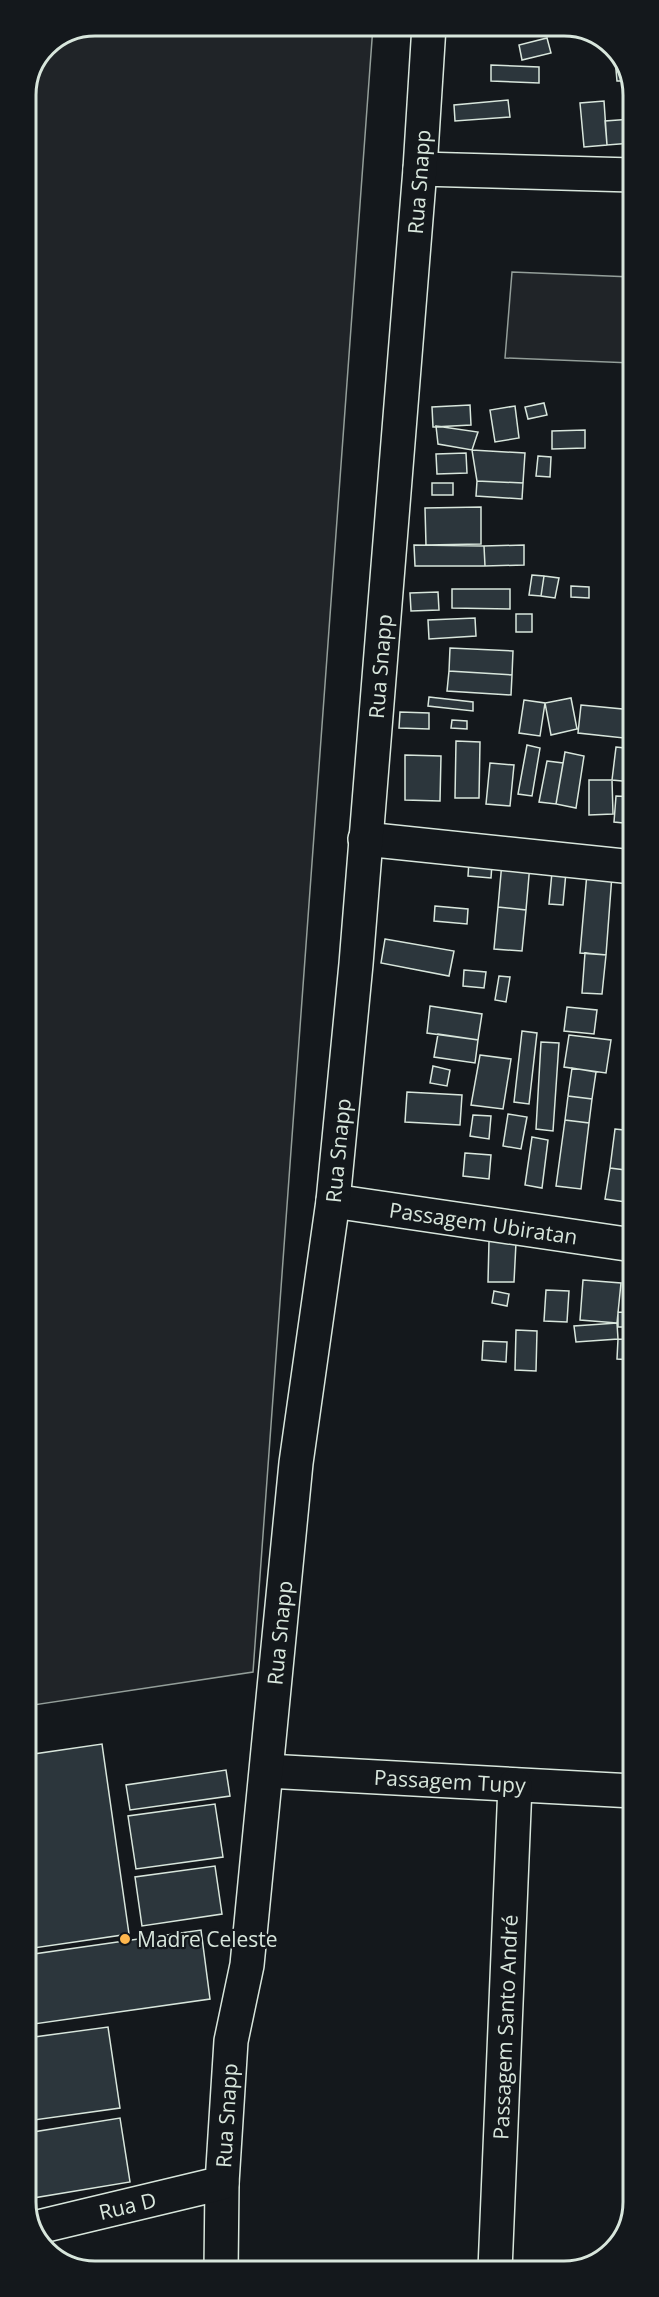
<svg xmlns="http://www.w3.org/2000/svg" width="659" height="2297" font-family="'Open Sans',sans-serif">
	<rect width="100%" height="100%" fill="#14181c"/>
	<!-- green -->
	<path fill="#202428" stroke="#939e99" stroke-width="1.5" d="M95 26H373L253 1672 27 1706 26 94 46 46Z
		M512 272 632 277V363L505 358Z"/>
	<!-- building -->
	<path fill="#2c363c" stroke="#d8e6dc" stroke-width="1.5" d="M547 38 551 53 522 60 519 45Z
		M615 58H619L632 81H617Z
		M491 65 539 67V83L491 81Z
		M508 100 510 117 455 121 454 105Z
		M604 101 607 145 584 147 580 103Z
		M632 119V143L607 145 605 121Z
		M544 403 547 415 528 419 525 407Z
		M470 405 471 425 433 427 432 407Z
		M515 406 519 438 495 442 490 410Z
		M436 426 478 432 472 450 438 444Z
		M585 430V448L552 449V431Z
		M472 450 525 453 523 483 477 481Z
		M466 453 467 473 437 474 436 454Z
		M538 456 551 457 550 477 536 476Z
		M477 481 523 483 522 499 476 496Z
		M432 483H453V495H432Z
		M481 507V544L426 545 425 508Z
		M414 545 484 546 485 566H415Z
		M524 545V565L485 566 484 546Z
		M532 575 544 576 541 596 529 595Z
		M544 576 559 578 555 598 541 596Z
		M571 586 589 587V598L571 597Z
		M452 589H510V609L452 608Z
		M438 592 439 610 411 611 410 593Z
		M516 614H532V632H516Z
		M475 618 476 636 429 639 428 620Z
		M450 648 513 651 512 675 449 671Z
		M449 671 512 675 511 695 447 691Z
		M429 697 473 702V711L428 706Z
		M571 698 577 729 551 735 545 703Z
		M524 700 545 703 540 736 519 733Z
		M581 705 633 710V739L578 733Z
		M400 712 429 713V729L399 728Z
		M452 720 467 721V729L451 728Z
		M456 741 480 742 479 798H455Z
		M527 745 540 748 532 796 518 794Z
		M616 747 633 749V782L612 780Z
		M565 752 584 756 576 808 556 804Z
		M405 755 441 756 440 801 405 800Z
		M547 761 563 763 556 804 539 802Z
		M490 763 514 765 510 806 486 804Z
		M589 780H612L613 814 589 815Z
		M616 796 633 797V824L614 822Z
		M469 861 492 864 491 878 468 876Z
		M502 862 530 864 526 910 498 907Z
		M552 872H566L563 905 549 904Z
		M587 873 612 875 606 955 580 953Z
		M435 906 468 909 467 924 434 921Z
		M498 907 526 910 522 951 494 949Z
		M385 939 454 951 449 976 381 963Z
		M585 953 606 955 602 994 582 993Z
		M464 970 486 972 484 988 463 986Z
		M499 976 510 977 506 1002 495 1000Z
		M628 1005 633 1006V1037L625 1036Z
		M430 1006 482 1014 478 1040 427 1033Z
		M567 1007 597 1010 594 1034 564 1031Z
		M522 1031 537 1033 529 1104 514 1102Z
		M438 1034 478 1040 475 1063 434 1057Z
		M569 1035 611 1040 606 1073 564 1067Z
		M541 1042 559 1043 553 1131 536 1129Z
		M628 1045 633 1046V1066L624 1064Z
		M480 1055 511 1059 503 1109 471 1105Z
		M433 1066 450 1070 447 1086 430 1083Z
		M572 1068 596 1072 592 1099 568 1096Z
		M407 1092 462 1095 460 1125 405 1122Z
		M630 1092H633V1119L626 1118Z
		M568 1096 592 1099 589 1123 565 1120Z
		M508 1114 527 1117 521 1149 503 1146Z
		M473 1115 491 1116 489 1139 470 1136Z
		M565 1120 589 1123 581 1189 556 1186Z
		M615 1129 633 1131V1171L610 1168Z
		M532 1137 548 1140 542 1188 525 1185Z
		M465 1153 491 1155 489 1179 463 1176Z
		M610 1168 633 1171V1203L605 1199Z
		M489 1241 516 1243 514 1282H488Z
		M583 1280 621 1283 617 1323 580 1320Z
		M546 1290 569 1291 567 1322 544 1321Z
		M494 1291 509 1294 507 1306 492 1303Z
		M618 1312 633 1313V1327H618Z
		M617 1323 618 1339 576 1342 574 1326Z
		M516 1330 537 1331 536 1371 515 1370Z
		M618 1339 633 1340V1360L617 1359Z
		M483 1341 507 1342 506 1362 482 1360Z
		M102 1744 129 1934 27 1949V1755Z
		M226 1770 230 1796 130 1810 126 1785Z
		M215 1804 223 1857 136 1869 128 1816Z
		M215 1866 222 1914 142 1926 135 1877Z
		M201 1930 210 1999 27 2025V1955Z
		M108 2027 120 2108 27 2121V2038Z
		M120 2118 130 2182 27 2199V2133Z"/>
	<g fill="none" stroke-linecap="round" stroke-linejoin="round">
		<!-- minor casing -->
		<g stroke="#d8e6dc" stroke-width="36">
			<g id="minor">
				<path d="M420 169 632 175"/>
				<path d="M365 839 633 867"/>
				<path id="s1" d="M333 1201 633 1245"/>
				<path id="s2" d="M267 1771 633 1791"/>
				<path id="s3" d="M495 2270 515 1785"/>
				<path d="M221 2271 222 2183"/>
			</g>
		</g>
		<!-- major casing -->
		<g stroke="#d8e6dc" stroke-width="36">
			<g id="major">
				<path id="s4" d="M34 2228 222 2183 231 2041 247 1965 296 1463 333 1201 356 964 420 169 429 26"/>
			</g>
		</g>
		<!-- minor -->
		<use href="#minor" stroke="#14181c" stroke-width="33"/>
		<!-- major -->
		<use href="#major" stroke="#14181c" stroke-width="33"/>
	</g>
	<!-- markers -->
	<circle fill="#ffb74d" stroke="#14181c" stroke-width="2" cx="125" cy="1939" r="6"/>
	<g text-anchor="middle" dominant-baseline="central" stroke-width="4.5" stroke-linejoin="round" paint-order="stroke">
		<!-- street labels -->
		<g font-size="21" fill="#d8e6dc" stroke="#14181c">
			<text stroke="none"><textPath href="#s4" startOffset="2205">Rua Snapp</textPath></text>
			<text stroke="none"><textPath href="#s4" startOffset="1719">Rua Snapp</textPath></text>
			<text stroke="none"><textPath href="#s4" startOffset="1233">Rua Snapp</textPath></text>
			<text stroke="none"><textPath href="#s1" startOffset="152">Passagem Ubiratan</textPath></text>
			<text stroke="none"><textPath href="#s4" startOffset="747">Rua Snapp</textPath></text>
			<text stroke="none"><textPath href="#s2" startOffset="183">Passagem Tupy</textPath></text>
			<text stroke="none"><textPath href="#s3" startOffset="243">Passagem Santo André</textPath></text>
			<text stroke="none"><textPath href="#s4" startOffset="261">Rua Snapp</textPath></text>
			<text stroke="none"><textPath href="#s4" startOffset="96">Rua D</textPath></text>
		</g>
		<!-- poi labels -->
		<g font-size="21" fill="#d8e6dc" stroke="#14181c" text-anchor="start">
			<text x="137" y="1939">Madre Celeste</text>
		</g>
	</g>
	<!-- crop -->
	<path d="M0 0H659V2297H0ZM95 36H564A59 59 0 0 1 623 95V2202A59 59 0 0 1 564 2261H95A59 59 0 0 1 36 2202V95A59 59 0 0 1 95 36Z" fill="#14181c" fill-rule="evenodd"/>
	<path fill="none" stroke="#d8e6dc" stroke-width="3" d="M95 36H564A59 59 0 0 1 623 95V2202A59 59 0 0 1 564 2261H95A59 59 0 0 1 36 2202V95A59 59 0 0 1 95 36Z"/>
</svg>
